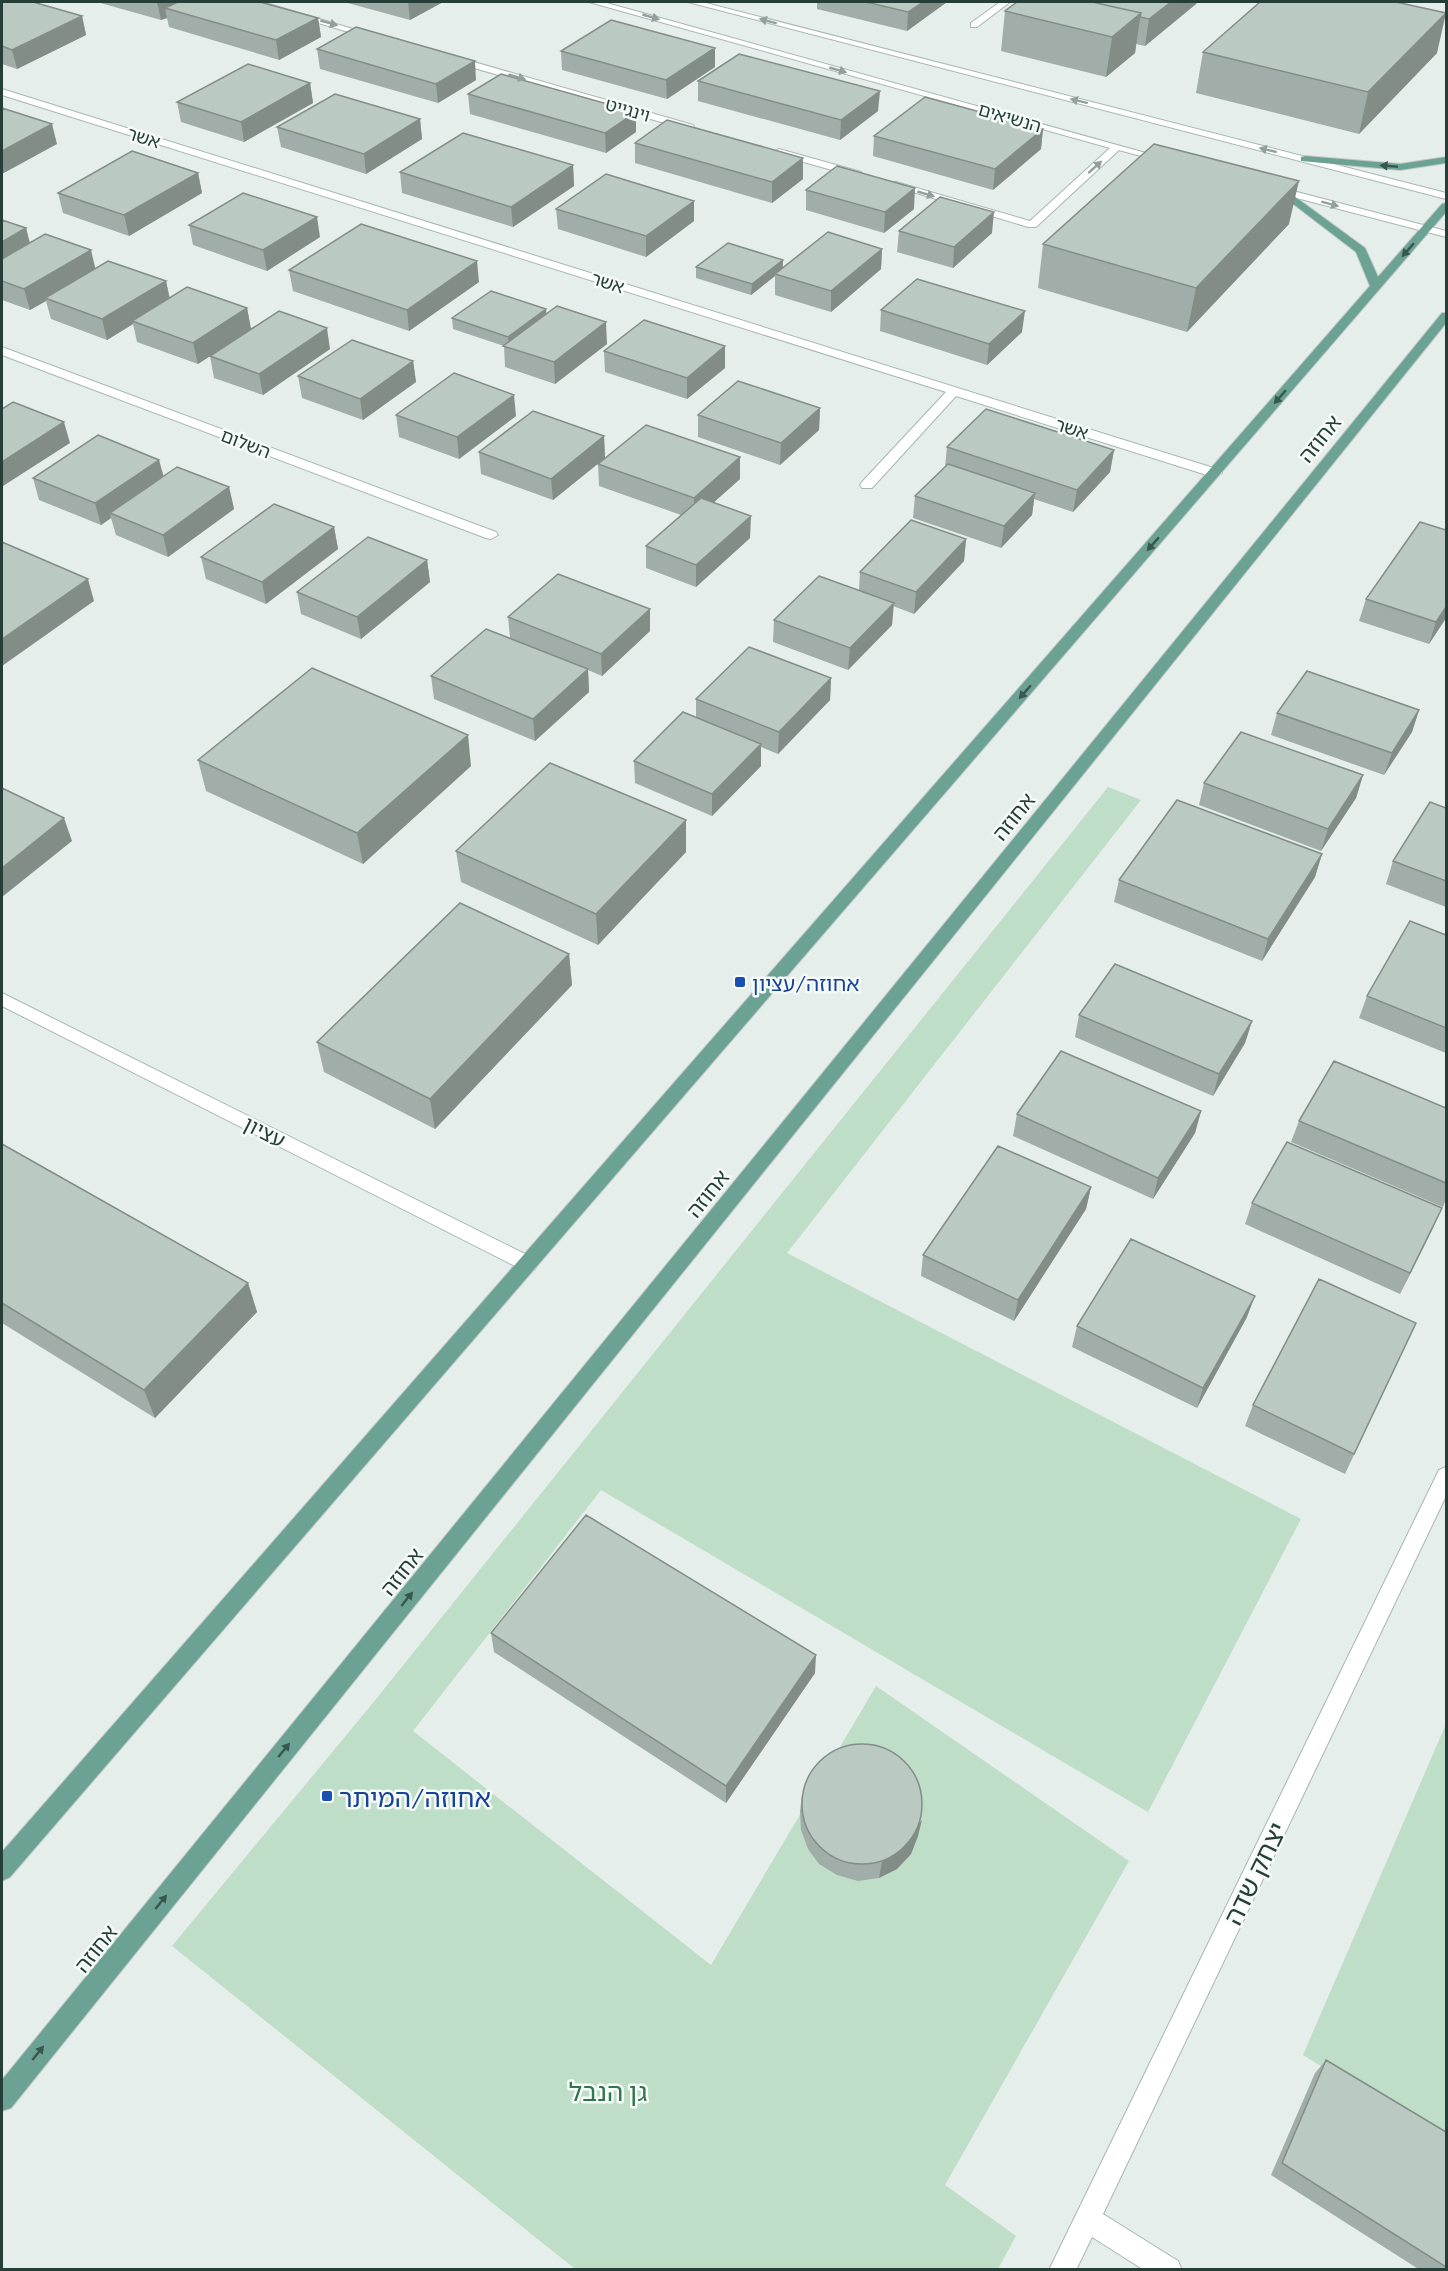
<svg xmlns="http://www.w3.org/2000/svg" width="1448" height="2271" font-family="'Exo 2','Noto Sans Hebrew',sans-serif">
	<rect width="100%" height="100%" fill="#e5eeea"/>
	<!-- green -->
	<path fill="#bfdec8" d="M1108 787 1141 800 787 1253 1301 1519 1148 1812 601 1490 413 1731 711 1965 876 1686 1129 1861 945 2185 1016 2236 998 2269H575L172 1946 372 1704Z
		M1446 1724V2143L1303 2055Z"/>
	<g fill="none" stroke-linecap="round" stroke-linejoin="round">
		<!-- minor casing -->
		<g stroke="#a8b6b1" stroke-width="2">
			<path id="minor" d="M248 2H262L380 37 372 39Z
				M589 2H603L1171 160 1166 163 1119 150 1036 227H1028L887 184 888 182H896L1030 221 1110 148Z
				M688 2H702L1446 193V199Z
				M1000 2H1010L977 27H971V23Z
				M453 56 693 125 694 127 685 129 450 61 448 59Z
				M2 89 1220 470 1222 473 1215 477 1210 476 956 396 872 488H862L860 485 862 482 946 392 2 95Z
				M779 149 861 172 862 174 857 177 775 154 774 152Z
				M1274 186 1446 231V237L1270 191 1269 189Z
				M2 347 496 532 498 535 491 539 486 538 2 355Z
				M2 993 535 1259 537 1264 535 1269 528 1272 521 1269 2 1006Z
				M1446 1467V1496L1103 2214 1178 2261 1182 2270H1144L1092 2237 1076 2270H1049L1439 1470Z"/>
		</g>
		<!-- major casing -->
		<g stroke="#c2c9c7" stroke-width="2">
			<path id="major" d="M1305 156 1400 164 1446 157V163L1400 170 1301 161V157Z
				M1283 188 1365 248 1378 277 1442 204 1446 203V212L10 1877 2 1881V1852L1370 286 1356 252 1279 193 1278 191Z
				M1442 313H1446V323L11 2108 2 2111V2080Z"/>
		</g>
		<!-- minor -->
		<use href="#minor" fill="#fff" fill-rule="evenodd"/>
		<!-- major -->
		<use href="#major" fill="#6ca294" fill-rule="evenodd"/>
	</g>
	<!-- wall -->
	<path fill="#a1ada8" d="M2 2 82 16 86 35 17 69 2 64Z
		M97 2H260L318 18 321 37 279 60 169 27 167 18 161 20Z
		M344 2H443L410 20Z
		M817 2H947L907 31 817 9Z
		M1017 2H1197L1196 4 1145 46 1136 44 1135 53 1106 77 1001 51 1005 11Z
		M317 49 476 80 438 103 320 69Z
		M561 51 715 67 667 99 562 70Z
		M1203 52 1437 53 1359 134 1196 93Z
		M698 81 878 111 840 140 698 101Z
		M310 83 313 103 244 142 181 122 177 102Z
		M468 94 636 132 606 153 470 114Z
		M420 119 422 139 366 174 281 147 277 127Z
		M1043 129 1041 149 993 190 873 156 874 136Z
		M635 143 803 179 772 203 635 163Z
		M573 165 574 186 513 227 402 193 400 172Z
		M198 173 202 193 129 236 63 213 58 193Z
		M806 190 914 209 884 233 806 210Z
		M694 201V221L646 257 558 229 556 209Z
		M2 220 26 228 30 243 95 268 166 281 170 298 247 308 251 329 198 364 137 342 133 324 107 340 51 319 46 301 30 310 2 300Z
		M1289 224 1187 332 1038 288 1043 244Z
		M189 225 320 237 267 271 193 245Z
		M899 231 992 233 953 268 897 252Z
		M882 249 881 269 831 312 775 295V276L751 295 696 278V267L783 260V268Z
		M289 270 479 282 409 331 293 291Z
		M546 309V314L607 344 555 384 505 367 504 346 453 329 452 318Z
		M881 310 1022 332 987 365 880 331Z
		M330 349 263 395 214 378 210 356Z
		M604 351 725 368 687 399 605 372Z
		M413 361 416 382 363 420 302 398 298 376Z
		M820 408 819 430 780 465 698 437V415Z
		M396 415 516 416 459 459 399 437Z
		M604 436 605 458 553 500 481 474 479 452Z
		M947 447 1114 450 1110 472 1073 512 1034 499 1032 515 1001 548 913 518 915 496 945 467Z
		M598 464 740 479 714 502 750 538 696 587 646 568V546L681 515 599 486Z
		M33 478 229 487 234 509 168 557 116 535 111 518 101 525 39 500Z
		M334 527 338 549 266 604 206 579 201 557Z
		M966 539 964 561 914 614 893 606 892 625 848 670 773 642 774 620 859 590 860 572Z
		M427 560 430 582 361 639 301 614 297 592Z
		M1366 599 1446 618 1429 644 1359 621Z
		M508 617 650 631 602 676 588 670 589 692 535 741 434 699 431 676 510 638Z
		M831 678 830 700 778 754 761 747V766L712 816 635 783 634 761 696 718V699Z
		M1419 710 1412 732 1384 775 1271 735 1277 713Z
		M198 760 471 766 363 864 206 791Z
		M1363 775 1356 798 1321 851 1199 805 1204 783Z
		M1446 808V907L1386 884 1393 861Z
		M456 851 686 852 598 945 461 882Z
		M1322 854 1315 877 1262 961 1114 902 1119 880Z
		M1446 935V1053L1359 1018 1367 996Z
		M569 954 572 985 435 1129 324 1072 317 1042Z
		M1079 1015 1252 1021 1245 1043 1213 1096 1075 1037Z
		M1446 1108V1199L1443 1207 1291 1142 1299 1121Z
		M1201 1111 1195 1133 1153 1199 1013 1136 1017 1114Z
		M2 1144 248 1283 257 1312 155 1418 2 1323Z
		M1091 1187 1086 1209 1014 1321 921 1276 923 1255Z
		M1252 1203 1442 1208 1432 1230 1400 1294 1245 1224Z
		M1247 1317 1197 1408 1072 1347 1077 1326Z
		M1416 1323 1345 1474 1245 1426 1253 1405Z
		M491 1633 815 1673 726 1803 494 1652Z
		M802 1795 918 1836 911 1854 897 1869 879 1878 858 1881 837 1875 819 1864 808 1849 801 1830 800 1811Z
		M1326 2060 1446 2132V2270H1420L1271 2175 1315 2073Z"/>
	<!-- shaded-wall -->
	<path fill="#838d88" d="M157 2H199L165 8 167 18 161 20Z
		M408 2H443L410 20Z
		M923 2H947L907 31 908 12Z
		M1171 2H1197L1196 4 1145 46 1149 19Z
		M1141 13 1135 53 1106 77 1112 37Z
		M1446 13 1437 53 1359 134 1368 92Z
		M82 16 86 35 17 69 12 50Z
		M318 18 321 37 279 60 276 40Z
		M715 48V67L667 99 666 80Z
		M475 61 476 80 438 103 436 84Z
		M310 83 313 103 244 142 241 122Z
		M880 91 878 111 840 140 841 120Z
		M636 112V132L606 153 605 133Z
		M420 119 422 139 366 174 364 154Z
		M52 124 57 144 2 174V151Z
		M1043 129 1041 149 993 190 995 169Z
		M803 158V179L772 203V182Z
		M573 165 574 186 513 227 511 207Z
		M198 173 202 193 129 236 124 215Z
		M1299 181 1289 224 1187 332 1196 288Z
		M915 188 914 209 884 233 885 212Z
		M694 201V221L646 257V236Z
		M994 212 992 233 953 268 954 247Z
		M317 217 320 237 267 271 263 250Z
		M26 228 31 249 2 266V242Z
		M882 249 881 269 831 312V291Z
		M91 250 96 271 45 298 46 301 30 310 24 289Z
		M783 260 782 271 775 274V276L751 295 752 284Z
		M477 261 479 282 409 331 407 310Z
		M166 281 170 302 132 321 133 324 107 340 102 319Z
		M247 308 251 329 198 364 193 343Z
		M546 309 547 320 509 348 508 337Z
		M1025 311 1022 332 987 365 989 344Z
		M606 322 607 344 555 384 554 362Z
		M327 328 330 349 263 395 259 374Z
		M725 346V368L687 399V378Z
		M413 361 416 382 363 420 360 399Z
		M514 395 516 416 459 459 457 437Z
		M820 408 819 430 780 465 781 443Z
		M64 422 70 443 3 486 2 480V462Z
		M604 436 605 458 553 500 551 479Z
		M1114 450 1110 472 1073 512 1077 490Z
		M740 457V479L694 520V498Z
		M159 460 165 481 110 513 111 518 101 525 95 503Z
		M229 487 234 509 168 557 163 535Z
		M1035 493 1032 515 1001 548 1004 526Z
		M751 516 750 538 696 587V565Z
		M334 527 338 549 266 604 262 582Z
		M966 539 964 561 914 614 916 592Z
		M427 560 430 582 361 639 357 617Z
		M88 579 94 601 2 666V639Z
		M894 603 892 625 848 670 850 648Z
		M1446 607V618L1429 644 1436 622Z
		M650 609V631L602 676 601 654Z
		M588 669 589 692 535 741 533 719Z
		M831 678 830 700 778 754 779 732Z
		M1419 710 1412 732 1384 775 1392 753Z
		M468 735 471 766 363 864 357 833Z
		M761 744V766L712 816V794Z
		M1363 775 1356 798 1321 851 1328 829Z
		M64 818 72 841 2 897V868Z
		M686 820V852L598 945 596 914Z
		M1322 854 1315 877 1262 961 1268 939Z
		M569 954 572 985 435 1129 430 1099Z
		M1252 1021 1245 1043 1213 1096 1219 1074Z
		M1201 1111 1195 1133 1153 1199 1158 1178Z
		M1091 1187 1086 1209 1014 1321 1018 1300Z
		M1442 1208 1432 1230 1400 1294 1410 1273Z
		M248 1283 257 1312 155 1418 144 1390Z
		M1255 1296 1247 1317 1197 1408 1203 1388Z
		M816 1655 815 1673 726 1803V1786Z
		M922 1820 918 1836 911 1854 897 1869 879 1878 882 1862Z"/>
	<!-- building -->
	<path fill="#bbc9c3" stroke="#838d88" stroke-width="1.5" d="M2 2H33L82 16 12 50 2 46Z
		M178 2H260L318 18 276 40 165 8Z
		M866 2H923L908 12Z
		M1017 2H1092L1141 13 1112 37 1005 11Z
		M1092 2H1171L1149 19 1140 17 1141 13Z
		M1260 2H1396L1446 13 1368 92 1203 52Z
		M611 20 715 48 666 80 561 51Z
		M356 27 475 61 436 84 317 49Z
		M739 54 880 91 841 120 698 81Z
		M248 64 310 83 241 122 177 102Z
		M501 74 636 112 605 133 468 94Z
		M335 94 420 119 364 154 277 127Z
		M925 97 1043 129 995 169 874 136Z
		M2 108 52 124 2 151Z
		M667 120 803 158 772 182 635 143Z
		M463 133 573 165 511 207 400 172Z
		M1154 144 1299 181 1196 288 1043 244Z
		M132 151 198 173 124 215 58 193Z
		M837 166 915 188 885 212 806 190Z
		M606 174 694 201 646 236 556 209Z
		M243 193 317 217 263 250 189 225Z
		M940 197 994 212 954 247 899 231Z
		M2 220 26 228 2 242Z
		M361 224 477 261 407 310 289 270Z
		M828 232 882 249 831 291 775 274Z
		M45 234 91 250 24 289 2 281V259Z
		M728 243 783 260 752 284 696 267Z
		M108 261 166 281 102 319 45 298Z
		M917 279 1025 311 989 344 881 310Z
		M187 287 247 308 193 343 132 321Z
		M491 291 546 309 508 337 452 318Z
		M557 306 606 322 554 362 503 346Z
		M279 311 327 328 259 374 210 356Z
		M644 320 725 346 687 378 604 351Z
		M352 340 413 361 360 399 298 376Z
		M454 373 514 395 457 437 396 415Z
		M738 381 820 408 781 443 698 415Z
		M13 402 64 422 2 462V409Z
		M986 409 1114 450 1077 490 947 447Z
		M533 411 604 436 551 479 479 452Z
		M646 425 740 457 694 498 598 464Z
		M98 435 159 460 95 503 33 478Z
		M948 464 1035 493 1004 526 915 496Z
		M177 467 229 487 163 535 110 513Z
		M701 498 751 516 696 565 646 546Z
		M274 504 334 527 262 582 201 557Z
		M911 520 966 539 916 592 860 572Z
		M1420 522 1446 530V607L1436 622 1366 599Z
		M368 537 427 560 357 617 297 592Z
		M2 542 88 579 2 639Z
		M558 574 650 609 601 654 508 617Z
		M819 576 894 603 850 648 774 620Z
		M486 629 588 669 533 719 431 676Z
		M749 647 831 678 779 732 696 699Z
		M312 668 468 735 357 833 198 760Z
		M1307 671 1419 710 1392 753 1277 713Z
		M683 712 761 744 712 794 634 761Z
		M1241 732 1363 775 1328 829 1204 783Z
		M550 763 686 820 596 914 456 851Z
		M2 788 64 818 2 868Z
		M1177 800 1322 854 1268 939 1119 880Z
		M1430 802 1446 808V881L1393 861Z
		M460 903 569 954 430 1099 317 1042Z
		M1410 921 1446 935V1028L1367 996Z
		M1115 964 1252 1021 1219 1074 1079 1015Z
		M1061 1051 1201 1111 1158 1178 1017 1114Z
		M1334 1061 1446 1108V1183L1299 1121Z
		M1287 1142 1442 1208 1410 1273 1252 1203Z
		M2 1144 248 1283 144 1390 2 1303Z
		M998 1146 1091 1187 1018 1300 923 1255Z
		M1131 1239 1255 1296 1203 1388 1077 1326Z
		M1319 1279 1416 1323 1354 1454 1253 1405Z
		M586 1515 816 1655 726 1786 491 1633Z
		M802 1804a60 60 0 1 1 120 0a60 60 0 1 1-120 0Z
		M1326 2060 1446 2132V2267L1282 2163Z"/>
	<!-- one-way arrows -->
	<defs><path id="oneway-solid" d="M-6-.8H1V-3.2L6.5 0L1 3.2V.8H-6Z" transform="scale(1.5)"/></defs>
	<g fill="#929f9c">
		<use href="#oneway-solid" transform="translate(651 17) rotate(16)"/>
		<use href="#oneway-solid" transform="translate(768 21) rotate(-165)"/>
		<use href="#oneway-solid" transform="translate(329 23) rotate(16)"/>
		<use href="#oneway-solid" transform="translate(838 70) rotate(16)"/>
		<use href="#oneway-solid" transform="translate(517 77) rotate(16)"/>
		<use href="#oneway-solid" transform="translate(1079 101) rotate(-166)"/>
		<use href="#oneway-solid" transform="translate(1268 150) rotate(-166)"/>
		<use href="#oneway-solid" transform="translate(1095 167) rotate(-42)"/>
		<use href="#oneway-solid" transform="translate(926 194) rotate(16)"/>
		<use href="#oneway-solid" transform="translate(1330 204) rotate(15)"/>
	</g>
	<g fill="#37584f">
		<use href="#oneway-solid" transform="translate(1389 166) rotate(-175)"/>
		<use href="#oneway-solid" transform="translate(1408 250) rotate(131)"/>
		<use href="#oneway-solid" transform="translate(1280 397) rotate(131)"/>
		<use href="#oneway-solid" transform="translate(1153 544) rotate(131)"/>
		<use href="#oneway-solid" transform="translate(1025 692) rotate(131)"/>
		<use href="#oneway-solid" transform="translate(407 1599) rotate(-51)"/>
		<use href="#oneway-solid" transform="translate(284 1750) rotate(-51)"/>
		<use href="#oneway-solid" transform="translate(161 1902) rotate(-51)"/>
		<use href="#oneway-solid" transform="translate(38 2053) rotate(-51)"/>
	</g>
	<!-- markers -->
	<g fill="#1a4fb4" stroke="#f6faf8" stroke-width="2">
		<rect x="734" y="976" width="12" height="12" rx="3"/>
		<rect x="321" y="1790" width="12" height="12" rx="3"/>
	</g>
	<g text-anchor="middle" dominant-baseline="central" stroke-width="5" stroke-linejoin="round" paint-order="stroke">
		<!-- far-street labels -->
		<g font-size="18" fill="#253f38" stroke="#f6faf8">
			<text transform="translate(628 109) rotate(16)">וינגייט</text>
			<text transform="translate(1010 117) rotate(16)">הנשיאים</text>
			<text transform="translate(144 137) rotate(17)">אשר</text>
			<text transform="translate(608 282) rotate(17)">אשר</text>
			<text transform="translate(1072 428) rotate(17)">אשר</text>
			<text transform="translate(246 443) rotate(21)">השלום</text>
		</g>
		<!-- street labels -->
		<g font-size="21" fill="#253f38" stroke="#f6faf8">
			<text transform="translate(1319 438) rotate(-51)">אחוזה</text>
			<text transform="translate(1013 816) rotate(-51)">אחוזה</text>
			<text transform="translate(265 1131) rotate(27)">עציון</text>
			<text transform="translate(707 1193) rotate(-51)">אחוזה</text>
			<text transform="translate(401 1571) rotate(-51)">אחוזה</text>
			<text transform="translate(95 1948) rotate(-51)">אחוזה</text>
		</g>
		<!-- transit labels -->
		<g font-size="21" fill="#164399" stroke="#f6faf8" text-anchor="start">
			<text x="752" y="982">אחוזה/עציון</text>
		</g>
		<!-- near-transit labels -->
		<g font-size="26" fill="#164399" stroke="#f6faf8" text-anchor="start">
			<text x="339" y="1796">אחוזה/המיתר</text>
		</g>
		<!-- near-street labels -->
		<g font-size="26" fill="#253f38" stroke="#f6faf8">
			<text transform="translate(1254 1873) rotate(-64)">יצחק שדה</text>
		</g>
		<!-- near-park labels -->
		<g font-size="26" fill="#30754b" stroke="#f6faf8">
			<text x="608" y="2090">גן הנבל</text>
		</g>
	</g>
	<!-- border -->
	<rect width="1448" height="2271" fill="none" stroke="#253f38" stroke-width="6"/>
</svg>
